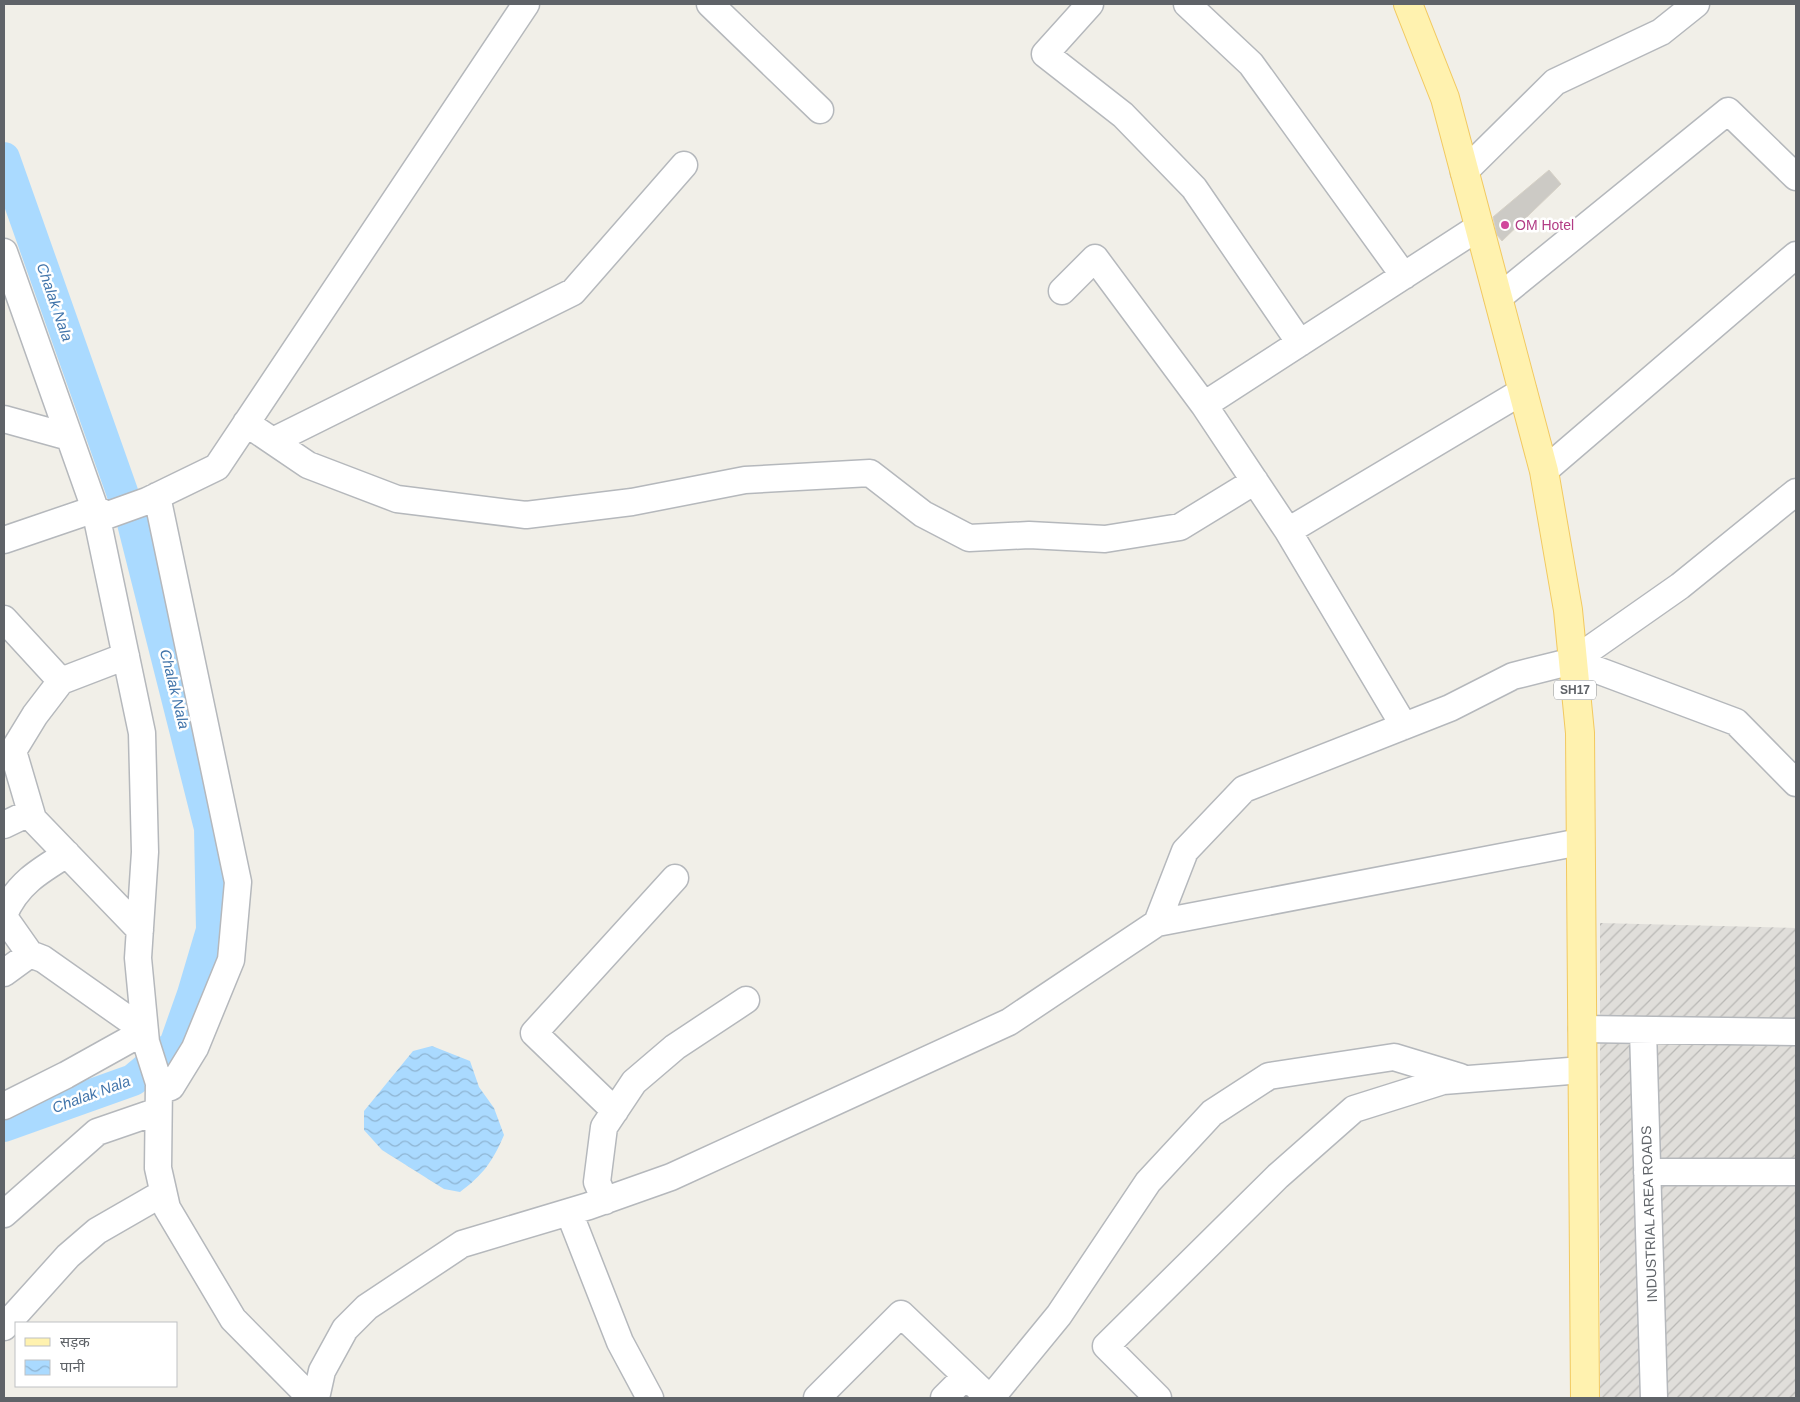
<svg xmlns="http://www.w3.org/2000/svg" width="1800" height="1402" font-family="Arial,'Noto Sans Devanagari',sans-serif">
	<defs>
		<pattern id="industrial-furrows" width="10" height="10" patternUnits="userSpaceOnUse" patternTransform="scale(1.25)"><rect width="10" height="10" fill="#e0deda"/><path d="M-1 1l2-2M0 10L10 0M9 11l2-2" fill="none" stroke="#b9b8b5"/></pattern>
		<pattern id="water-waves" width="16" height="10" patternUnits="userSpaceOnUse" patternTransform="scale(1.25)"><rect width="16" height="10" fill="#aadaff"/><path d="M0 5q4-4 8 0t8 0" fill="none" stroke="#8eb4d2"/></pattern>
	</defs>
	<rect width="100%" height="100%" fill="#f1efe8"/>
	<!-- industrial -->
	<path fill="url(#industrial-furrows)" d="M1600 923 1796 928V1398H1600Z"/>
	<!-- water -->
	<path fill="url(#water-waves)" d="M432 1046 470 1061 479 1087 494 1108 504 1135C493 1161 483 1175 460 1192L444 1189 382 1150 364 1130V1111L413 1051Z"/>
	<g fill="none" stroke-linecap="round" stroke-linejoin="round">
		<!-- river -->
		<path stroke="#aadaff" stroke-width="32" d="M4 158 133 523 210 828 212 930 193 994 175 1045 133 1080 4 1126"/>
	</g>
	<!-- building -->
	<path fill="#cccac5" stroke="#d6d1c6" d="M1549 170 1561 184 1502 241 1497 235 1493 217Z"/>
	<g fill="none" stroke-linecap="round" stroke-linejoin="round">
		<!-- minor casing -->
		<g stroke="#b5b8bc" stroke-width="29">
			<path id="minor" d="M710 4 820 110
				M1090 4 1045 54 1123 115 1194 188 1300 343
				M1187 4 1251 64 1404 276
				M1464 172 1555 82 1661 32 1696 4
				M4 252 95 509 142 733 145 852 138 958 146 1042 159 1083 158 1168 167 1208 233 1319 311 1398
				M1062 291 1095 258 1204 405 1288 531 1404 726
				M1498 298 1728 111 1796 177
				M1204 405 1479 227
				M4 419 69 437
				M246 423 308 465 397 499 526 515 632 502 745 480 870 473 923 514 969 538 1029 535 1105 539 1180 527 1255 481
				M273 441 573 292 684 165
				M1544 471 1796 255
				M157 496 238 882 231 960 195 1048 171 1087 159 1091
				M1288 531 1523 391
				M4 540 95 509 108 515 147 501 217 467 526 4
				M4 619 61 681
				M126 656 61 681 35 715 13 751 33 819 140 930
				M1573 661 1736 722 1796 783
				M4 825 31 812
				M4 915C16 885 39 871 67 854
				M4 917 30 954
				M1157 923 1580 842
				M4 973 30 954 43 959 145 1031 66 1075 4 1106
				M1582 1029 1796 1032
				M1643 1030 1654 1398
				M615 1111 534 1033 675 878
				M1647 1172H1796
				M605 1201 597 1182 604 1127 634 1082 675 1047 746 1000
				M569 1212 620 1342 650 1398
				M4 1214 97 1132 158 1111
				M4 1327 68 1256 97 1231 163 1193
				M316 1398 322 1371 345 1329 367 1307 462 1244 589 1206 671 1177 1009 1022 1157 923 1185 851 1244 789 1450 708 1513 676 1573 661 1680 586 1796 492
				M817 1398 901 1314 989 1398
				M944 1398 966 1376
				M991 1398 1059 1315 1148 1182 1212 1113 1269 1076 1394 1057 1460 1077
				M1158 1398 1106 1346 1278 1176 1354 1109 1443 1081 1582 1070"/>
		</g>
		<!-- major casing -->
		<g stroke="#f2c960" stroke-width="30">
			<path id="major" d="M1408 4 1445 98 1544 471 1568 610 1580 733 1585 1398"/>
		</g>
		<!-- minor -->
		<use href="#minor" stroke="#fff" stroke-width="26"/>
		<!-- major -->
		<use href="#major" stroke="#fff2af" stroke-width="28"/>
	</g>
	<!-- markers -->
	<circle fill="#d1479c" stroke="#fff" stroke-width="2" cx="1505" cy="225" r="5"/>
	<g text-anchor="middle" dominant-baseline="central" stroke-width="5" stroke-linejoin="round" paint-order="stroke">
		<!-- shield labels -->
		<rect fill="#fff" stroke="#8f9295" stroke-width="1" x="1554" y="680.5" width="42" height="19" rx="4"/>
		<g font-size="12" font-weight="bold" fill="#5f6368">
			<text x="1575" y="690">SH17</text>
		</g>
		<!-- hotel labels -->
		<g font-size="14" fill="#b23c85" stroke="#fff" text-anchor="start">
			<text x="1515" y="225">OM Hotel</text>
		</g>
		<!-- street labels -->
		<g font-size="14" fill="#5f6368" stroke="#fff">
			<text transform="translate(1649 1214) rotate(-92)">INDUSTRIAL AREA ROADS</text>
		</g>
		<!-- water labels -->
		<g font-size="15" font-style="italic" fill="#4174aa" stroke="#fff">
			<text transform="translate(55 302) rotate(71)">Chalak Nala</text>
			<text transform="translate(175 689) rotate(76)">Chalak Nala</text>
			<text transform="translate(91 1094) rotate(-20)">Chalak Nala</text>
		</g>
	</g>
	<!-- border -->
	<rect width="1800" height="1402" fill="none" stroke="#5f6368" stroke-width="10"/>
	<!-- legend -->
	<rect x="15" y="1322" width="162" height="65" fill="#ffffff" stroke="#bfc1c3"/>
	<rect x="25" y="1338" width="25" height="8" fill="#fff2af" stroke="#bfc1c3"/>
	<text x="60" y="1347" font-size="15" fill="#5f6368">सड़क</text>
	<rect x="25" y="1360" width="25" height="15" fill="url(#water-waves)" stroke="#bfc1c3"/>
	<text x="60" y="1372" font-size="15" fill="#5f6368">पानी</text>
</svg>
